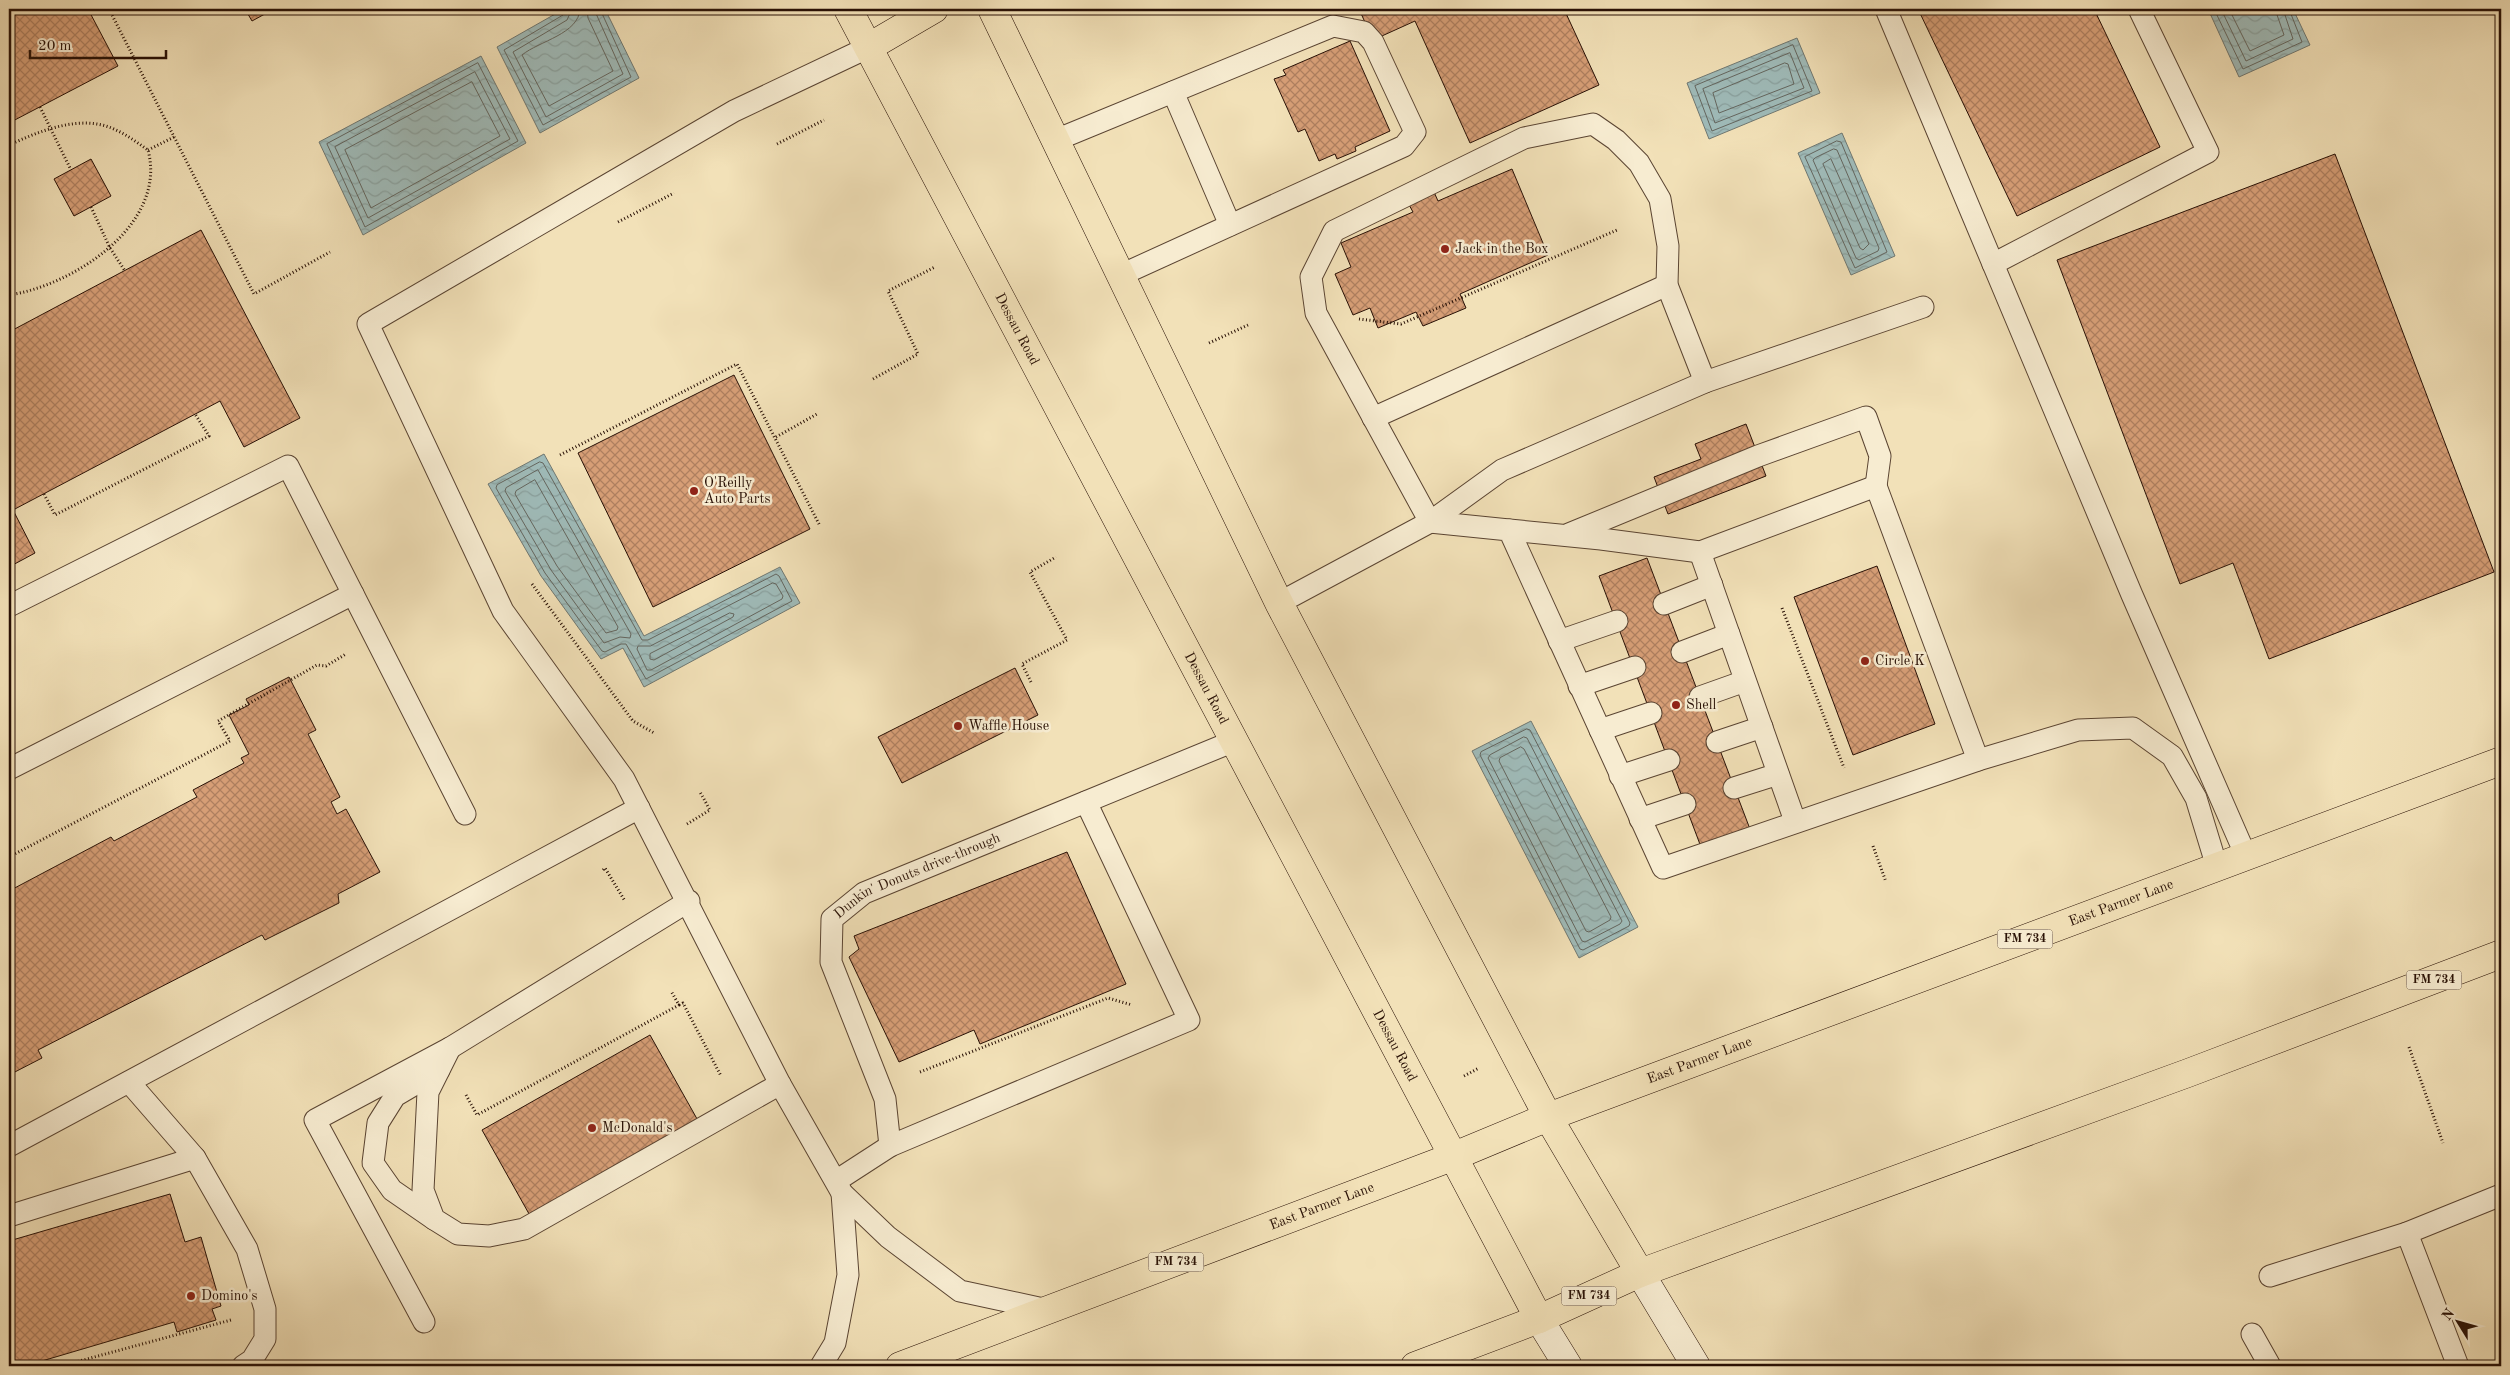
<svg xmlns="http://www.w3.org/2000/svg" width="2510" height="1375" font-family="'Old Standard TT',serif">
	<defs>
		<pattern id="water-waves" width="16" height="10" patternUnits="userSpaceOnUse" patternTransform="scale(1.25)"><rect width="16" height="10" fill="#9fbbb9"/><path d="M0 5q4-4 8 0t8 0" fill="none" stroke="#89a09e"/></pattern>
		<pattern id="building-cross-hatch" width="8" height="8" patternUnits="userSpaceOnUse" patternTransform="scale(1.25)"><rect width="8" height="8" fill="#d69e76"/><path d="M0 0l8 8M0 8l8-8" fill="none" stroke="#ae7f5f"/></pattern>
	</defs>
	<rect width="100%" height="100%" fill="#f2e1b8"/>
	<filter id="stains"><feTurbulence type="fractalNoise" baseFrequency=".004" numOctaves="4"/><feColorMatrix values="0 0 0 0 .2 0 0 0 0 .09 0 0 0 0 .02 0 0 0 .5 -.17"/></filter>
	<radialGradient id="worn" r=".72"><stop offset=".6" stop-color="#630" stop-opacity="0"/><stop offset="1" stop-color="#630" stop-opacity=".3"/></radialGradient>
	<!-- water -->
	<path fill="url(#water-waves)" stroke="#6f7771" d="M564 9H605L639 78 540 133 497 47Z
		M2208 9H2293L2310 45 2239 77Z
		M1797 38 1820 93 1709 139 1687 83Z
		M481 56 526 143 363 235 319 142Z
		M1842 133 1895 256 1851 275 1798 153Z
		M544 454 644 636 780 567 800 603 644 687 623 648 601 659 541 576 488 484Z
		M1531 721 1638 927 1579 958 1472 751Z"/>
	<g fill="none" stroke-linecap="round" stroke-linejoin="round">
		<!-- shore -->
		<path stroke="#64665f" stroke-width="1" d="M566 9 563 15 504 50 543 125 631 77 600 9
			M572 9 567 20 513 52 546 117 623 74 594 9
			M580 9C579 34 539 41 522 55L549 106 613 71 588 18 587 9
			M2214 9 2243 69 2302 42 2289 9
			M2221 9 2246 61 2293 39 2283 9
			M2229 9 2250 51 2284 35 2275 9
			M1793 45 1812 91 1712 131 1695 86Z
			M1790 53 1804 88 1715 123 1703 89Z
			M478 63 518 141 365 227 327 144Z
			M1785 63 1788 64 1794 84 1719 113 1713 93Z
			M475 72 510 139 368 218 335 147Z
			M472 82 500 136 371 208 345 150Z
			M1837 141 1841 142 1887 252 1855 268 1805 157Z
			M1834 149 1837 150 1879 248 1878 251 1859 260 1856 258 1813 160 1815 158Z
			M1831 159 1869 244 1863 250 1860 248 1823 164Z
			M540 462 543 463 642 640H648L776 574 779 576 792 601 646 679 626 644H621L605 652 602 651 545 573 496 488 497 485Z
			M538 470 631 634 630 638 620 637 604 643 551 570 505 491 506 488Z
			M535 480 618 627 617 630 606 633 557 566 515 494 516 491Z
			M773 583 776 584 783 596 782 599 651 670H647L637 649 638 646H650Z
			M730 613 734 614 733 617 654 660 650 659V654Z
			M1527 729 1530 730 1630 923 1629 926 1583 950 1580 949 1480 755 1481 752Z
			M1524 737 1527 738 1622 921 1620 924 1585 942 1582 941 1488 758 1490 755Z
			M1521 747 1524 749 1611 917 1610 920 1589 932 1586 931 1499 761 1500 758Z"/>
	</g>
	<!-- building -->
	<path fill="url(#building-cross-hatch)" stroke="#281005" d="M9 9H88L118 66 9 123Z
		M245 9H274L252 21Z
		M1359 9H1435L1437 11 1443 9H1564L1599 85 1470 143 1415 21 1373 40Z
		M1918 9H2094L2160 147 2017 216Z
		M1350 41 1390 131 1355 147 1356 151 1337 159 1335 154 1319 161 1305 129 1298 132 1274 79 1286 75 1283 70Z
		M2335 154 2494 572 2269 659 2233 563 2180 584 2057 260Z
		M91 159 111 196 74 216 54 179Z
		M1512 169 1548 255 1460 294 1466 308 1423 326 1416 312 1378 328 1370 308 1353 315 1335 274 1351 267 1341 243 1413 212 1408 203 1434 192 1438 201Z
		M201 230 300 418 244 447 220 401 13 510 35 553 9 567V332Z
		M734 375 810 529 653 607 578 453Z
		M1746 424 1766 476 1668 514 1654 477 1701 459 1695 444Z
		M1647 558 1753 837 1704 855 1599 576Z
		M1877 566 1935 724 1853 755 1794 597Z
		M1015 668 1038 715 902 783 878 737Z
		M289 677 316 730 308 734 340 797 331 802 337 814 346 809 380 872 338 894 339 903 265 940 262 935 38 1050 42 1058 9 1075V891L111 837 114 841 197 797 193 790 244 763 241 758 249 754 229 715 249 705 246 699Z
		M1067 852 1126 984 980 1044 974 1030 899 1062 849 957 859 949 854 936Z
		M650 1035 701 1126 533 1221 482 1130Z
		M170 1194 185 1242 201 1237 221 1306 212 1309 216 1320 177 1332 174 1322 25 1366H9V1241Z"/>
	<g fill="none" stroke-linecap="round" stroke-linejoin="round">
		<!-- lane casing -->
		<g stroke="#5a4432" stroke-width="23">
			<g id="lane">
				<path d="M1886 9 2132 595 2246 856"/>
				<path d="M869 47 734 111 368 324 503 611 624 779 780 1084 842 1193 888 1237 960 1291 1048 1310"/>
				<path d="M1173 92 1230 225"/>
				<path d="M1056 140 1333 26 1364 32 1373 42 1415 132 1404 146 1121 275"/>
				<path d="M1993 264 2208 152 2139 9"/>
				<path d="M1705 382 1667 285 1668 246 1660 199 1639 163 1616 140 1593 124 1524 138 1334 231 1311 277 1316 313 1430 522 1509 530 1663 868 1978 760 2078 730 2133 728 2172 756 2196 798 2217 867"/>
				<path d="M1373 418 1667 285"/>
				<path d="M1509 530 1601 539 1700 552 1876 486 1978 760"/>
				<path d="M1569 534 1758 456 1866 417 1880 456 1876 486"/>
				<path d="M1700 552 1795 821"/>
				<path d="M353 594 465 814"/>
				<path d="M1279 603 1430 522 1502 470 1705 382 1923 307"/>
				<path d="M1664 604 1712 585"/>
				<path d="M9 606 288 466 353 594 9 769"/>
				<path d="M1559 641 1617 621"/>
				<path d="M1682 652 1729 634"/>
				<path d="M1579 686 1635 667"/>
				<path d="M1700 697 1745 681"/>
				<path d="M1600 730 1651 713"/>
				<path d="M1717 742 1762 727"/>
				<path d="M1620 776 1669 760"/>
				<path d="M1734 788 1778 774"/>
				<path d="M1640 819 1685 804"/>
				<path d="M450 1048 428 1092 423 1190 434 1219 458 1234 489 1236 524 1229 780 1084"/>
				<path d="M129 1082 195 1158 247 1249 265 1309V1339L252 1360 243 1366"/>
				<path d="M9 1146 639 808"/>
				<path id="s1" d="M890 1146 885 1099 831 962 832 919 864 893 1234 741"/>
				<path d="M836 1181 890 1146 1189 1020 1086 802"/>
				<path d="M9 1216 195 1158"/>
				<path d="M434 1219 392 1190 373 1163 378 1123 395 1096 439 1070"/>
				<path d="M2407 1233 2501 1195"/>
				<path d="M2270 1276 2407 1233 2458 1366"/>
				<path d="M424 1322 315 1120 450 1048 689 901"/>
				<path d="M2252 1334 2270 1366"/>
				<path d="M821 1366 835 1343 848 1275 842 1193"/>
			</g>
		</g>
		<!-- secondary casing -->
		<g stroke="#281005" stroke-width="29">
			<path id="secondary" d="M1640 1273 1696 1366
				M1539 1319 1568 1366"/>
		</g>
		<!-- primary casing -->
		<g stroke="#281005" stroke-width="29">
			<g id="primary">
				<path id="s2" d="M848 9 1539 1319"/>
				<path d="M992 9 1279 603 1548 1117 1640 1273"/>
				<path d="M869 47 934 9"/>
				<path id="s3" d="M900 1366 1452 1157 1548 1117 2501 761"/>
				<path d="M1415 1366 1539 1319 1640 1273 2188 1073 2501 954"/>
			</g>
		</g>
		<!-- path -->
		<path stroke="#281005" stroke-width="3" stroke-dasharray="1 2.5" stroke-linecap="butt" d="M109 9 254 294 330 252
			M40 107 71 170
			M777 144 824 120
			M9 145C40 131 82 113 116 130 127 135 138 143 148 150 168 225 72 286 9 295
			M148 150 174 137
			M91 207 110 248 125 271
			M618 222 674 193
			M1359 319 1401 324 1617 230
			M1209 343 1248 325
			M873 379 918 354 888 291 935 267
			M776 437 817 414
			M560 455 737 364 820 526
			M44 494 55 515 209 436 195 414
			M532 584 633 721 654 733
			M1782 608 1844 768
			M1031 682 1022 664 1067 640 1030 572 1056 557
			M687 824 710 810 700 792
			M1873 846 1886 882
			M9 857 230 741 218 721 317 665 326 666 346 654
			M603 870 605 868 625 901
			M679 1005 683 1003 721 1076
			M2409 1047 2443 1143
			M920 1072 1108 998 1132 1005
			M1464 1076 1479 1068
			M466 1095 477 1115 679 1005 671 991
			M2500 1260 2501 1263
			M61 1366 231 1320"/>
		<!-- lane -->
		<use href="#lane" stroke="#f7ecd1" stroke-width="21"/>
		<!-- secondary -->
		<use href="#secondary" stroke="#f7ecd1" stroke-width="28"/>
		<!-- primary -->
		<use href="#primary" stroke="#f2e1b8" stroke-width="28"/>
	</g>
	<!-- markers -->
	<g fill="#8f2418" stroke="#f7ecd1" stroke-width="2">
		<circle cx="1445" cy="249" r="5"/>
		<circle cx="694" cy="491" r="5"/>
		<circle cx="1865" cy="661" r="5"/>
		<circle cx="1676" cy="705" r="5"/>
		<circle cx="958" cy="726" r="5"/>
		<circle cx="592" cy="1128" r="5"/>
		<circle cx="191" cy="1296" r="5"/>
	</g>
	<g text-anchor="middle" dominant-baseline="central" stroke-width="5" stroke-linejoin="round" paint-order="stroke">
		<!-- shield labels -->
		<g fill="#f7ecd1" stroke="#665242" stroke-width="1">
			<rect x="1997.5" y="929.5" width="55" height="19" rx="4"/>
			<rect x="2406.5" y="970.5" width="55" height="19" rx="4"/>
			<rect x="1148.5" y="1252.5" width="55" height="19" rx="4"/>
			<rect x="1561.5" y="1286.5" width="55" height="19" rx="4"/>
		</g>
		<g font-size="12" font-weight="bold" fill="#281005">
			<text x="2025" y="939">FM 734</text>
			<text x="2434" y="980">FM 734</text>
			<text x="1176" y="1262">FM 734</text>
			<text x="1589" y="1296">FM 734</text>
		</g>
		<!-- poi labels -->
		<g font-size="14" fill="#281005" stroke="#f7ecd1" text-anchor="start">
			<text x="1455" y="249">Jack in the Box</text>
			<text x="704" y="483">O'Reilly<tspan x="704" dy="16">Auto Parts</tspan></text>
			<text x="1875" y="661">Circle K</text>
			<text x="1686" y="705">Shell</text>
			<text x="968" y="726">Waffle House</text>
			<text x="602" y="1128">McDonald's</text>
			<text x="201" y="1296">Domino's</text>
		</g>
		<!-- street labels -->
		<g font-size="14" fill="#281005" stroke="#f7ecd1">
			<text stroke="none"><textPath href="#s2" startOffset="362">Dessau Road</textPath></text>
			<text stroke="none"><textPath href="#s2" startOffset="768">Dessau Road</textPath></text>
			<text stroke="none"><textPath href="#s1" startOffset="334">Dunkin' Donuts drive-through</textPath></text>
			<text stroke="none"><textPath href="#s3" startOffset="1306">East Parmer Lane</textPath></text>
			<text stroke="none"><textPath href="#s2" startOffset="1172">Dessau Road</textPath></text>
			<text stroke="none"><textPath href="#s3" startOffset="856">East Parmer Lane</textPath></text>
			<text stroke="none"><textPath href="#s3" startOffset="451">East Parmer Lane</textPath></text>
		</g>
	</g>
	<!-- margin -->
	<rect width="2510" height="1375" fill="none" stroke="#f2e1b8" stroke-width="30"/>
	<rect x="10" y="10" width="2490" height="1355" fill="none" stroke="#281005" stroke-width="2.5"/>
	<rect x="15" y="15" width="2480" height="1345" fill="none" stroke="#281005"/>
	<!-- north arrow -->
	<g transform="translate(2458 1322) rotate(307)" stroke="#f7ecd1" stroke-width="4" paint-order="stroke">
	<path d="M0-4L9 19L0 12L-9 19Z" fill="#281005"/>
	<text y="-8" font-size="14" font-weight="bold" text-anchor="middle" fill="#281005">N</text>
	</g>
	<!-- scale -->
	<path d="M30 50v8h136v-8" fill="none" stroke="#281005" stroke-width="2.5"/>
	<text x="38" y="50" font-size="15" fill="#281005" stroke="#f7ecd1" stroke-width="4" paint-order="stroke">20 m</text>
	<rect width="100%" height="100%" filter="url(#stains)"/>
	<rect width="100%" height="100%" fill="url(#worn)"/>
</svg>
